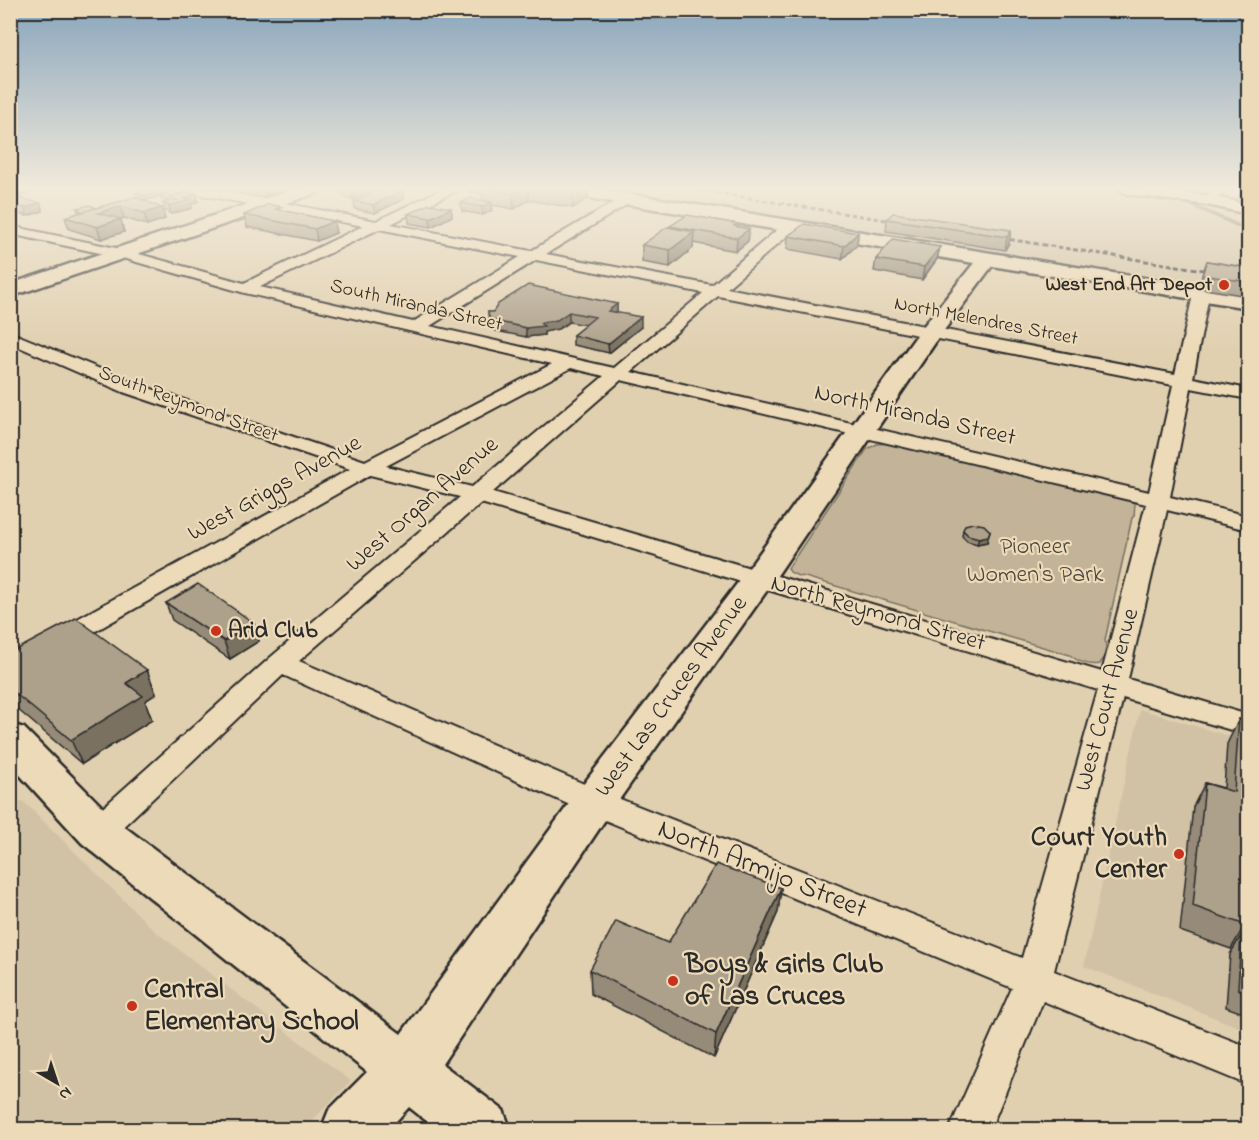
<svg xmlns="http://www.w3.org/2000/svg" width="1259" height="1140" font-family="'Indie Flower',sans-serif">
	<rect width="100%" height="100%" fill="#e1d0b0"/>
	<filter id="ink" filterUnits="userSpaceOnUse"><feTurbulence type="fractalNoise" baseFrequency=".0167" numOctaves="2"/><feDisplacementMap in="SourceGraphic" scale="12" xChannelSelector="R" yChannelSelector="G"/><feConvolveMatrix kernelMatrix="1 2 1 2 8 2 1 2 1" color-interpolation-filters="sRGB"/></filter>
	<g filter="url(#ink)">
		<!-- built -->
		<path fill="#d2c2a5" d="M588 189H1112L1211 205 1248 213V297Z
			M1140 709 1248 742V1031L1084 966Z
			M23 801 155 931 351 1081 304 1129H11L10 804Z"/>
		<!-- green -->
		<path fill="#c3b499" stroke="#777062" stroke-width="1.5" d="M891 443 1124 497 1135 503 1134 516 1132 518 1105 640C1107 647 1105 657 1100 664 1090 666 1078 662 1070 655L802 576 800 577 790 572 788 568 867 449 877 444Z"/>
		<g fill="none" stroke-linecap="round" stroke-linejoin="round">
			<!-- stream -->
			<path stroke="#6d665b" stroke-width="4" d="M1183 201 1248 230"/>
			<!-- street casing -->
			<g stroke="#2b2b2b" stroke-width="4">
				<path id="street" d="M185 189H212L376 221 442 189H459L391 224 531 251 626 195 631 196 632 199 631 202 546 254 712 285 784 224 789 223 796 227 794 230 727 288 1175 374 1193 295 1201 290 1207 292 1209 295 1193 378 1248 389V399L1191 388 1170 497 1248 516V530L1167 510 1128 679 1248 715V735L1123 698 1054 971 1248 1047V1085L1043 1001 990 1130H949L1012 988 583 811 283 675 109 840 98 844 87 840 82 831 87 822 271 657 460 497 370 475 20 674 10 677V656L350 469 123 392 10 343V332L137 384 365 461 552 364 245 293 119 257 10 234V226L121 249 244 283 363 226 191 193ZM379 229 520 257 413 322 260 287ZM536 260 703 293 614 368 430 326ZM718 296 1173 385 1149 492 631 372ZM571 368 604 376 472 487 386 466ZM621 380 1146 504 1102 672 493 492ZM481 503 1098 690 1022 958 605 793 299 661Z
					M1213 189H1227L1213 203H1203L1202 200Z"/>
			</g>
			<!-- secondary casing -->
			<g stroke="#2b2b2b" stroke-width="5">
				<path id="secondary" d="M293 189H319L317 193 10 297V284Z
					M558 189H599L1248 295V308L992 266 939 337 770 586 609 814 442 1064 503 1110 511 1130H438L409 1107 388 1130H321L329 1110 367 1072 82 843 10 764V724L24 728 114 819 401 1034 579 790 746 572 922 328 974 263 566 194Z
					M1119 189C1165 189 1204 194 1248 204V214L1208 205 1127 194Z"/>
			</g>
			<!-- street -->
			<use href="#street" fill="#eddab8" fill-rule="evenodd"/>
			<!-- secondary -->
			<use href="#secondary" fill="#eddab8" fill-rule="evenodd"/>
			<!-- rail -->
			<path stroke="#2b2b2b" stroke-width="3" stroke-dasharray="5 3" stroke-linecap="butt" d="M692 189 905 223
				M994 237 1248 277"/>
		</g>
		<!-- wall -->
		<path fill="#968a78" stroke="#2b2b2b" stroke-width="1.5" d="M10 189H40L20 196 11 194Z
			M231 189H275L276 191 264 195Z
			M342 189H375L353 199 343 197Z
			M469 189H588V198L573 208 529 200 514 209 492 205V210L483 215 462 211 461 203 483 201 482 194 469 192Z
			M1241 189H1248V204L1237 202Z
			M164 191 165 194H184V192L198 201H196V203L191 204 192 208 171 214 165 211 163 203 170 202 161 199 160 196 147 200 137 197 136 193Z
			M135 197 162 208 165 219 147 225 124 218 120 219 124 232 101 239 69 229 65 217 79 213 78 212 77 208H96Z
			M404 199 375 213 355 209 354 201Z
			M10 201 40 203 43 211 27 216 10 212Z
			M451 208 452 216 431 227 409 223 408 214Z
			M283 211 336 233 317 241 247 227 244 215Z
			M887 219 1011 230 1009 243 1005 250 886 231Z
			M738 224V227L749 229 748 241 736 251 693 243V248L670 267 642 262V245L670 228V226Z
			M858 233 857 245 842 259 787 249 788 236Z
			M940 247 937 259 922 280 874 271 876 259Z
			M1207 261 1248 268V296L1198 288Z
			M617 304V313L641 327 609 353 573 345V335L586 325 569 322 558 329 544 332V335L526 337 496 331 489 326 488 312Z
			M963 530 987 542 977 544 967 541 962 536Z
			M166 603 254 623 259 641 230 659 172 620Z
			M10 653 147 670 156 694 145 701 152 720 82 764 10 703Z
			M1239 719 1248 722V933L1242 930 1231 949 1180 931 1193 807 1205 783 1224 788 1227 744Z
			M781 888 778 912 714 1058 591 994 590 970 668 943Z
			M1241 936 1248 938V1015L1226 1007 1230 954Z"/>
		<!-- shaded-wall -->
		<path fill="#7a7161" stroke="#2b2b2b" stroke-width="1.5" d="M18 189H40L20 196Z
			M263 189H275L276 191 264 195Z
			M356 189H375L353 199 352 191Z
			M521 189H529V200L514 209 513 194Z
			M578 189H588V198L573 208 572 192Z
			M164 191 165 195H160V196L147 200 146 196Z
			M403 191 404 199 375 213 373 205Z
			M196 193 198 201H196V203L191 204 192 208 171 214 169 206 192 194Z
			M491 202 492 210 483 215 482 207Z
			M40 203 43 211 27 216 25 208Z
			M120 206 124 218 102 225 98 213Z
			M162 208 165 219 147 225 144 213Z
			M451 208 452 216 431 227 430 218Z
			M121 219 124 232 101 239 97 227Z
			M334 221 336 233 317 241 315 229Z
			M749 229 748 241 736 251 737 238Z
			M1011 230 1009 243 1005 250 1007 237Z
			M694 232 693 248 670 267V250Z
			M858 233 857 245 842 259 844 246Z
			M940 247 937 259 922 280 924 267Z
			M617 304V313L608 311Z
			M569 312V322L558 329 544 332V335L526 337V328Z
			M641 317V327L609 353 608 344Z
			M990 531 987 542 977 544 979 538Z
			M254 623 259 641 230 659 224 641Z
			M147 670 156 694 145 701 152 720 82 764 71 740 126 683Z
			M781 888 778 912 714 1058 716 1034Z"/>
		<!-- building -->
		<path fill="#aea18b" stroke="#2b2b2b" stroke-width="1.5" d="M150 189H157L164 191 146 196 136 193Z
			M342 189H356L352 191Z
			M381 189H393L403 191 373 205 354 201Z
			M486 189H521L513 194Z
			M554 189H578L572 192Z
			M189 191 196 193 192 194 194 195 184 198 190 200 169 206 163 203 177 200 170 197 187 193 184 192Z
			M172 192 182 194 170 197V198L160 195Z
			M135 197 162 208 144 213 120 206 98 213 121 219 97 227 65 217Z
			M20 198 40 203 25 208 10 205V201Z
			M470 198 491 202 482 207 461 203Z
			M269 204 282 207 276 209 334 221 315 229 244 215Z
			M429 204 451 208 430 218 408 214Z
			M90 205 96 208 83 212 77 208Z
			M893 213 1011 230 1007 237 887 219Z
			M687 215 738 224 734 226 749 229 737 238 670 226Z
			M804 224 858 233 844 246 788 236Z
			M667 227 694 232 670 250 642 245Z
			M893 239 940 247 924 267 876 259Z
			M1207 261 1248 268V282L1202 275Z
			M528 285 617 304 608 311 641 317 608 344 573 335 595 317 569 312 557 320 540 323 544 326 526 328 495 321 489 317 488 312H493L498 304Z
			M973 523 984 525 990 531 988 536 979 538 968 535 963 530 965 525Z
			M198 584 254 623 224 641 166 603Z
			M76 618 147 670 126 683 143 696 71 740 10 689V653Z
			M1239 719 1248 722V903L1247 902 1245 925 1193 906 1205 783 1234 792Z
			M716 864 781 888 716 1034 590 970 616 921 668 943Z
			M1241 936 1248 938V993L1238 989Z
			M397 1123 406 1130H390Z"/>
	</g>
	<!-- sky -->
	<linearGradient id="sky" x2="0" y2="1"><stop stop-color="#88a5bc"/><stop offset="0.54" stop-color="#f2eadb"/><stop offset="1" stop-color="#f2eadb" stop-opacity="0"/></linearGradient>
	<rect width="1259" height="349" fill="url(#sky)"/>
	<!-- markers -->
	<g fill="#c8321e" stroke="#eddab8" stroke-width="2">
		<circle cx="1224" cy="285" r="6"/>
		<circle cx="216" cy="631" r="6"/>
		<circle cx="1179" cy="854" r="6"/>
		<circle cx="673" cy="981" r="6"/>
		<circle cx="132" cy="1006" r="6"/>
	</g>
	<g text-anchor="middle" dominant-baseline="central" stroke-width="4.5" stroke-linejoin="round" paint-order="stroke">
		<!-- far-poi labels -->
		<g font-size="20" font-weight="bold" fill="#2b2b2b" stroke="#eddab8" text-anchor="end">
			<text x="1212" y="285">West End Art Depot</text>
		</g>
		<!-- far-street labels -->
		<g font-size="20" fill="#2b2b2b" stroke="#eddab8">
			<text transform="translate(416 306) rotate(13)">South Miranda Street</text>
			<text transform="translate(986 322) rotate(11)">North Melendres Street</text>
			<text transform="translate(188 405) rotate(20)">South Reymond Street</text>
		</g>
		<!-- street labels -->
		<g font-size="24" fill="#2b2b2b" stroke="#eddab8">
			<text transform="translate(915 416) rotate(13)">North Miranda Street</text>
			<text transform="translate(275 489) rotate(-29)">West Griggs Avenue</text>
			<text transform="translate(423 505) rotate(-41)">West Organ Avenue</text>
			<text transform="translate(878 614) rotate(16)">North Reymond Street</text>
			<text transform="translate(672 697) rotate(-54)">West Las Cruces Avenue</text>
			<text transform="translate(1108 700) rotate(-75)">West Court Avenue</text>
		</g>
		<!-- park labels -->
		<g font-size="24" fill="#494641" stroke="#eddab8">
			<text x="1035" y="547">Pioneer<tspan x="1035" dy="28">Women's Park</tspan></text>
		</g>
		<!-- poi labels -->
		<g font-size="24" font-weight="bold" fill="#2b2b2b" stroke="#eddab8" text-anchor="start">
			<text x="228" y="631">Arid Club</text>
		</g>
		<!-- near-poi labels -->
		<g font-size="28" font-weight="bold" fill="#2b2b2b" stroke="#eddab8" text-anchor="start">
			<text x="1167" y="838" text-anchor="end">Court Youth<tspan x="1167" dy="32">Center</tspan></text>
			<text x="685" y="965">Boys &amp; Girls Club<tspan x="685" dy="32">of Las Cruces</tspan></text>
			<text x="144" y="990">Central<tspan x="144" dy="32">Elementary School</tspan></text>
		</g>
		<!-- near-street labels -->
		<g font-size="28" fill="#2b2b2b" stroke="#eddab8">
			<text transform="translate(762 870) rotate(22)">North Armijo Street</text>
		</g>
	</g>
	<!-- margin -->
	<rect width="1259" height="1140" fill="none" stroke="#eddab8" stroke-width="36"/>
	<rect x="18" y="18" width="1223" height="1104" fill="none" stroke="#2b2b2b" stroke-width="2" filter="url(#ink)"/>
	<!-- north arrow -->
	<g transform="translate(57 1083) rotate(141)" stroke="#eddab8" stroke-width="4.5" paint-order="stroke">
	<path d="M0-4.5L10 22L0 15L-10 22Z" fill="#2b2b2b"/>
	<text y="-9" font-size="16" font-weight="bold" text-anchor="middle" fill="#2b2b2b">N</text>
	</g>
</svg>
